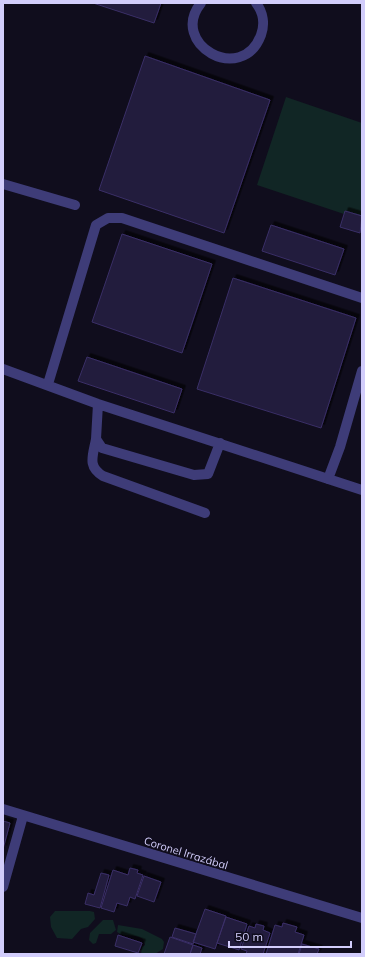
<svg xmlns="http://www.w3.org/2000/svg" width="365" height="957" font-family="Mulish,sans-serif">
	<defs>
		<filter id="shadow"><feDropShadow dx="3.5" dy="-3.5" stdDeviation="0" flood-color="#0009"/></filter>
	</defs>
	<rect width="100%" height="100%" fill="#100d1d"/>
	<!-- green -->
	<path fill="#112625" d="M286 97 362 123V220L257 185Z
		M55 911H90L94 912 95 919 88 927 81 929 72 939 57 938 51 927 50 917Z
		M103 920H113L116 930 111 934H99L96 943 93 944 89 940 90 933Z
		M118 925 142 929 162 939 164 942 163 949 155 954H141L142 947 145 945 143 939C135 933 125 938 117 932Z"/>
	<!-- building -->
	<path fill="#221b3c" stroke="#3a2f67" filter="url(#shadow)" d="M93 3H161L154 23Z
		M145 56 270 100 224 233 99 190Z
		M345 211 362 216 360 233 340 227Z
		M271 225 344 249 335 275 262 251Z
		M122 234 212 264 182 353 92 322Z
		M233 278 356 318 321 428 197 389Z
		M87 357 182 389 174 413 78 381Z
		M3 821 10 823 3 849Z
		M130 868 138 870 137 873 143 875 135 899 130 897 127 906 117 903 114 912 101 908 113 870 128 875Z
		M101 873 109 875 100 908 85 904 88 893 94 895Z
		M144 876 161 882 154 902 137 896Z
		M205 909 226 916 215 949 193 942Z
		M226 917 247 924 239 950 217 943Z
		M283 923 297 927 295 932 304 935 298 954H266L275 925 282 927Z
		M256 924 264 926 263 930 270 933 263 954H246L247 951 241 949 249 926 255 928Z
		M175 928 196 934 193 944 172 937Z
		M118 935 142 943 138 953 115 946Z
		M170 937 193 945 190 954H164Z
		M302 944 319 949 317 954H299Z
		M193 945 202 948 200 954H190Z"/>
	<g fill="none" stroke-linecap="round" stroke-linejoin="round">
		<!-- minor -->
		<path stroke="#3e3c78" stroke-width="10" d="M201 3C168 44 242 86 261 35 265 24 263 12 256 3
			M3 184 75 205
			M3 369 98 404 362 490
			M48 384 96 225 108 218H122L362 298
			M98 404 96 439 102 448 194 475 208 474 220 443
			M96 439C93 456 87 466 103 476L205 513
			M328 479 340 447 362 371
			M3 809 362 918
			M3 887 23 816"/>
	</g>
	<g text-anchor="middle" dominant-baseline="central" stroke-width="3.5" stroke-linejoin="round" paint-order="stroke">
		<!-- street labels -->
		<g font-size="11" fill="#d2cdfb" stroke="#100d1d">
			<text transform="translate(186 853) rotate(17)">Coronel Irrazábal</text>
		</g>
	</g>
	<!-- border -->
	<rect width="365" height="957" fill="none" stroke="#d2cdfb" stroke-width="8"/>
	<!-- scale -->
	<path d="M229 941v6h122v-6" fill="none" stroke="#d2cdfb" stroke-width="2"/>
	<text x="235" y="941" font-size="12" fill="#d2cdfb" stroke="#100d1d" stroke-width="3" paint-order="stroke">50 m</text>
</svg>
